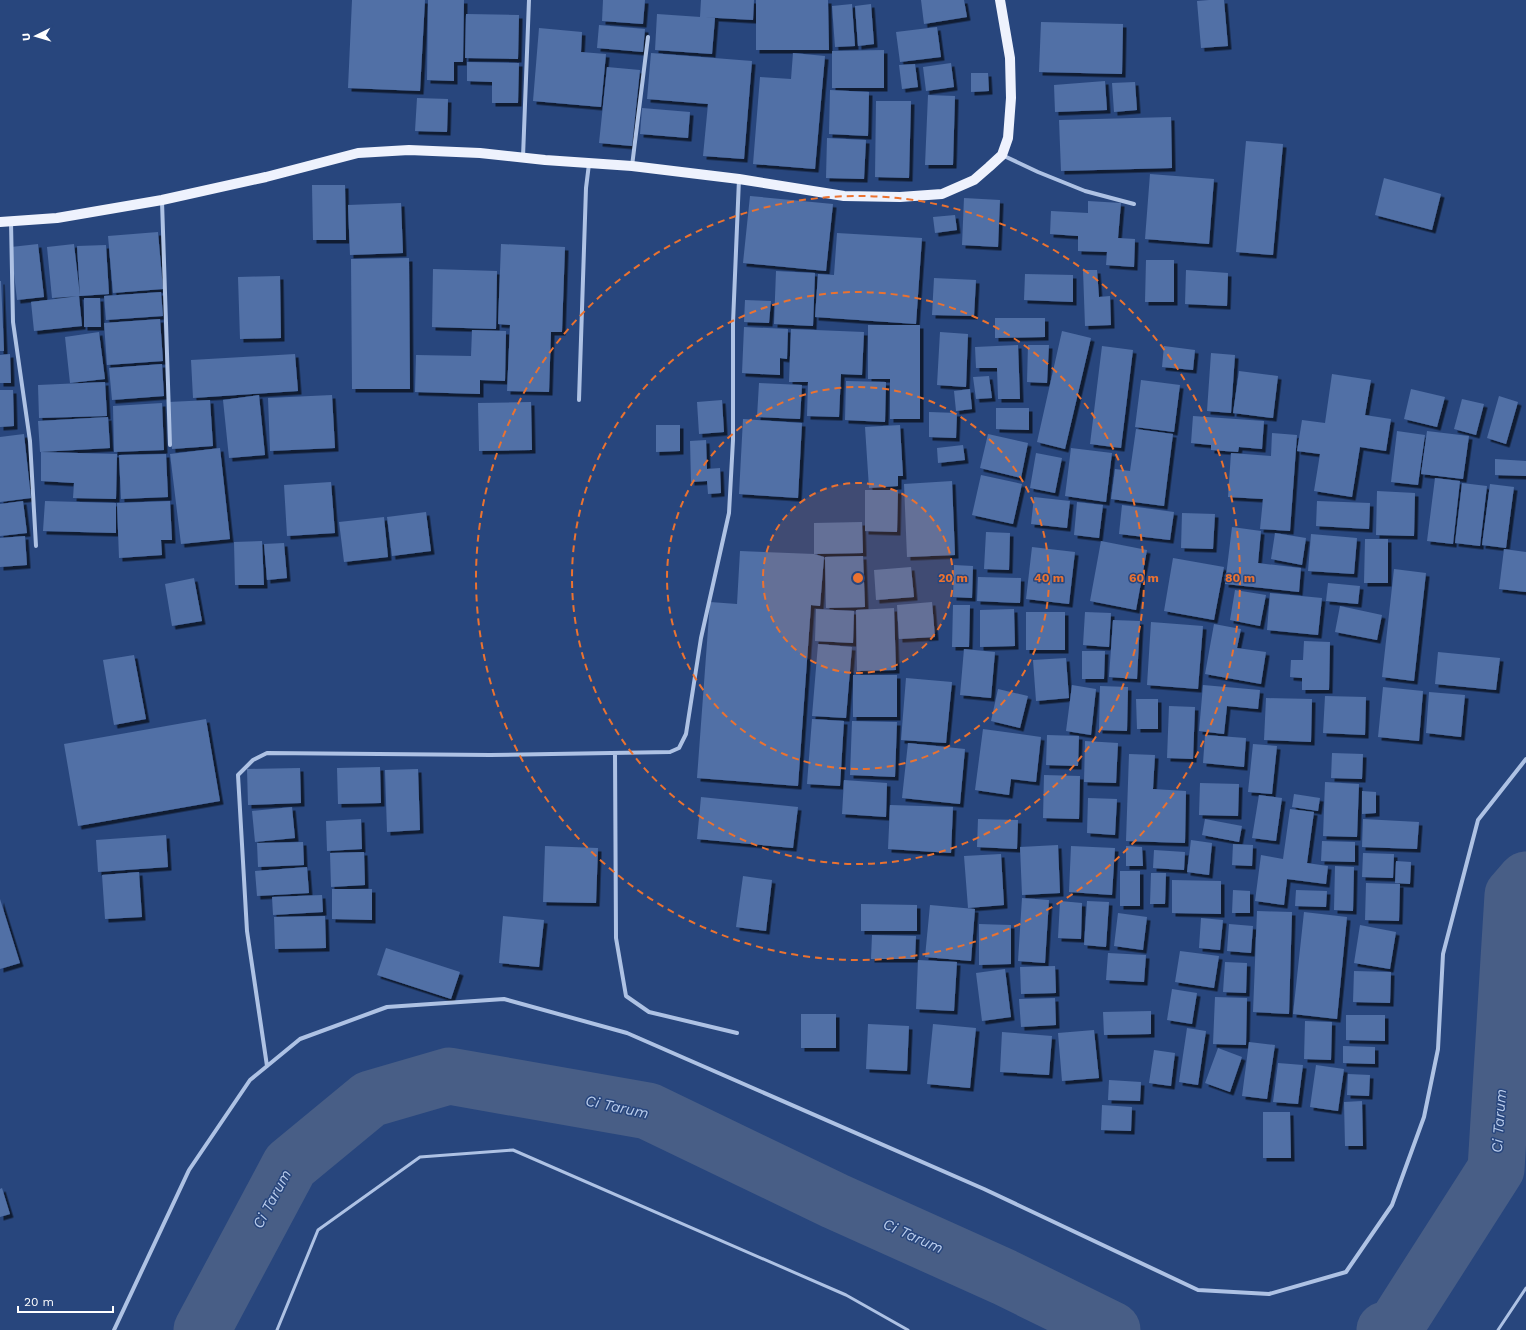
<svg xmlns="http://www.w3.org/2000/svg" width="1526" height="1330" font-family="'Work Sans',sans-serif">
	<defs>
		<filter id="shadow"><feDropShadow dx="3.5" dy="3.5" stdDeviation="0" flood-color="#0009"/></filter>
	</defs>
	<rect width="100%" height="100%" fill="#28467d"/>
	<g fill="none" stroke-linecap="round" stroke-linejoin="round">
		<!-- river -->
		<path stroke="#485e86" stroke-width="57" d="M202 1330 290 1165 370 1099 449 1076 648 1111 835 1201 1004 1277 1112 1330
			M1385 1330 1395 1327 1496 1169 1513 895 1526 880"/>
	</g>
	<!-- building -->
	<path fill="#5170a6" filter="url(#shadow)" d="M352 0H425L420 91 348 88Z
		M428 0H464L463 62H454V81L427 80Z
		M603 0H645L643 24 602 21Z
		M701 0H754L753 20 700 17Z
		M756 0H828L829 50H756Z
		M921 0H964L967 17 924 24Z
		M1209 0H1224L1228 46 1201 48 1197 1Z
		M852 4 855 46 835 47 832 6Z
		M871 4 874 44 858 46 855 6Z
		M466 14 519 15 518 59 465 58Z
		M657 14 715 18 712 54 655 50Z
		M1041 22 1123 24 1122 74 1039 72Z
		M599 25 645 29 643 52 597 48Z
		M937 27 941 57 900 62 896 32Z
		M539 28 582 32 581 52 606 54 601 107 533 101Z
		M884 50V88H832V51Z
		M651 53 752 61 744 159 703 156 708 104 647 99Z
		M793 53 825 56 815 169 753 164 760 77 791 79Z
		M467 62 519 63 518 103H492V82L467 81Z
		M951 63 954 87 926 91 923 67Z
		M915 64 918 87 902 89 899 65Z
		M607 67 640 70 632 146 599 143Z
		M971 73H988L989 91 971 92Z
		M1105 81 1107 110 1055 112 1054 85Z
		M1135 82 1137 110 1114 112 1112 83Z
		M830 90 869 92 868 136 829 134Z
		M928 95 955 96 953 165H925Z
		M417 98 448 99 447 132 415 131Z
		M876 101H911L909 178 875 177Z
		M642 108 690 112 688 138 640 134Z
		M1171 117 1172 168 1061 171 1059 120Z
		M827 138 866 140 864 179 826 178Z
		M1246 141 1283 144 1273 255 1236 252Z
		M1150 174 1214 179 1209 244 1145 239Z
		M1384 178 1441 194 1432 230 1375 215Z
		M312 185H345L346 240H313Z
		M750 196 833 204 826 271 743 263Z
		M964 198 1000 200 998 247 962 245Z
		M1088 201 1121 203 1118 238 1135 239 1134 267 1106 265 1107 252 1078 251V236L1050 234 1051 211 1088 213Z
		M401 203 403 253 350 255 348 205Z
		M955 215 957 230 935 233 933 217Z
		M158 232 163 289 113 293 108 236Z
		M837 233 922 238 916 324 815 317 818 274 834 275Z
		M38 244 44 297 17 300 11 247Z
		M74 244 80 296 52 298 47 247Z
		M501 244 565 247 562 332H551L549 392 507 391 510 325 498 324Z
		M106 245 109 294 80 296 77 246Z
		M409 258 410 389H352L351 259Z
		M1146 260H1174V302H1145Z
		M433 269 497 271 496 329 432 327Z
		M1083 270H1097L1099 297 1110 296 1111 325 1085 326Z
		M1186 270 1228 273 1227 306 1185 304Z
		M776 271 815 273 813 326 774 324Z
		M1025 274 1073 275V302L1024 300Z
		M280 276 281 338 240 339 238 277Z
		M934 278 976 280 974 316 932 315Z
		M0 281H1L4 351H0Z
		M161 292 163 316 106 320 104 296Z
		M79 296 82 326 34 331 31 302Z
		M84 298H100L101 327H84Z
		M745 300 771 301 769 323 744 322Z
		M995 318H1045V337L995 338Z
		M160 319 163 361 107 365 104 323Z
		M868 325H920V419H890V379H868Z
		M744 327 788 329 787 359 780 358V375L742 373Z
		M791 329 864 332 862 375 841 374 839 417 807 416 808 382H789Z
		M472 330 506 331 505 381 480 380V394L415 392 416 355 471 356Z
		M1062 331 1091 338 1065 449 1037 442Z
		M99 332 105 379 70 383 65 337Z
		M940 332 968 334 966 387 937 385Z
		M1018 345 1020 399H998L997 368H976L975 347Z
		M1028 345H1049L1047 383 1027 382Z
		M1102 346 1133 350 1121 448 1090 444Z
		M1164 346 1195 350 1193 370 1162 367Z
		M1211 353 1235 355 1231 413 1207 411Z
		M10 354 11 383H0V355Z
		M295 354 298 391 193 398 191 360Z
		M162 364 164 396 112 400 109 368Z
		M1239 371 1278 376 1273 418 1233 413Z
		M1332 374 1371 380 1365 415 1391 419 1386 451 1360 447 1352 497 1314 491 1320 454 1297 451 1302 420 1325 423Z
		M989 376 992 398 976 399 973 377Z
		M1141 380 1180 385 1174 432 1135 427Z
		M846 381 886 382 885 422 845 420Z
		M105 382 107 416 39 418 38 385Z
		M759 383 802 385 800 419 757 417Z
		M970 389 972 409 956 411 954 391Z
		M1411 389 1445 397 1437 427 1404 419Z
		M0 390H13L14 426 0 427Z
		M259 395 265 455 229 458 223 400Z
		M332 395 335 448 270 451 268 398Z
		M1499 396 1518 402 1506 444 1487 438Z
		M1462 399 1484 404 1476 435 1454 429Z
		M210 400 213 446 172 449 168 402Z
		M722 400 724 432 699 434 697 402Z
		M531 402 532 450 479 451 478 403Z
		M162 403 164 450 114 452 113 406Z
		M996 408H1029V430L996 429Z
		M929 412 957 413 956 438 929 437Z
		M1193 416 1264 421 1262 449 1239 447 1238 452 1211 450V445L1191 443Z
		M108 417 110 448 40 452 38 421Z
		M743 419 802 423 798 498 739 494Z
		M656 425H680V451L656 452Z
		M900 425 903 476H898V486L869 488 865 427Z
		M1136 429 1173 434 1164 506 1111 499 1115 469 1130 471Z
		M1397 431 1425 435 1418 485 1391 482Z
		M1427 431 1469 436 1463 479 1421 474Z
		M1272 433 1297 435 1290 531 1260 529 1263 499 1228 497 1231 453 1271 456Z
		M24 434 31 498 0 502V437Z
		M988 434 1028 443 1021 478 980 468Z
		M706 440 707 469 720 468 721 493 708 494 707 481 691 482 690 441Z
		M963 445 965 460 938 463 937 448Z
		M220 448 230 539 181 544 170 454Z
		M1071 448 1112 453 1106 502 1065 496Z
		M41 452 117 454 116 499 73 498 74 483 41 481Z
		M1036 453 1062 458 1055 493 1030 488Z
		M166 454 168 497 121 499 119 455Z
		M1495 459 1526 461V476L1495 475Z
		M981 475 1022 484 1013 524 972 515Z
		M1435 478 1460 481 1453 544 1427 541Z
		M952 481 955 555 907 557 904 484Z
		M331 482 335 533 287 536 284 485Z
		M1462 483 1487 486 1480 546 1455 543Z
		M1490 484 1514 487 1506 548 1482 545Z
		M865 490H898L897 532 865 531Z
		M1377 491 1415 493 1414 536 1376 535Z
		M1034 497 1070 501 1067 528 1031 524Z
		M23 501 27 533 0 536V504Z
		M45 501 116 503V533L43 531Z
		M170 501 172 540H161L162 555 119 558 117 503Z
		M1317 501 1370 503 1369 529 1316 526Z
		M1077 502 1103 505 1099 538 1074 535Z
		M1122 505 1174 512 1170 540 1119 534Z
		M426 512 431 551 392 556 387 517Z
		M1182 513 1215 514 1213 549 1181 548Z
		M384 517 388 557 344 562 339 522Z
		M862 522 863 553 814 554V523Z
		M1232 527 1261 531 1258 563 1301 568 1299 592 1225 584Z
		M986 532 1010 533 1009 570 984 569Z
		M1275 533 1306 538 1302 565 1271 559Z
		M1311 534 1357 538 1354 574 1308 571Z
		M25 536 27 565 0 567V538Z
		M1365 539H1388V583H1364Z
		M262 541 264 585H235L234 542Z
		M1101 541 1147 550 1136 610 1090 601Z
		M284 543 287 578 267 580 264 544Z
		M1032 547 1075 552 1069 604 1026 599Z
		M1504 549 1526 552V592L1499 589Z
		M740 551 814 554 824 557 820 606 811 605 798 786 697 778 710 602 737 604Z
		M863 556 865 607 826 608 825 557Z
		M1173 558 1224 567 1214 620 1164 611Z
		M954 565 973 566 972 598 953 597Z
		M911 567 914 597 876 600 874 570Z
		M1394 569 1426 573 1414 681 1382 677Z
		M978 577 1021 578 1020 603 977 601Z
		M194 578 202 621 172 626 165 584Z
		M1328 583 1360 586 1358 604 1326 601Z
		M1235 590 1266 595 1260 626 1230 620Z
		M1270 593 1322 598 1318 635 1267 630Z
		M932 602 935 637 899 639 897 605Z
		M953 605H970L969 647H952Z
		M1340 606 1382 615 1377 640 1335 632Z
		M894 608 896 670 857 671 856 610Z
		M816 609 854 611 853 643 815 641Z
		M1014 609 1015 646 980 647V610Z
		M1026 612H1065V650H1026Z
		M1085 612 1111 613 1109 647 1083 645Z
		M1113 620 1140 621 1137 679 1109 677Z
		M1151 622 1203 626 1198 689 1147 685Z
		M1214 624 1241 629 1237 648 1266 652 1261 684 1205 674Z
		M1304 641 1330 642 1329 690H1302V678L1290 677 1291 660H1303Z
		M818 644 852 647 846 718 812 716Z
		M964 649 995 652 991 698 960 695Z
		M1082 651H1105L1104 679H1082Z
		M1438 652 1500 658 1496 690 1435 684Z
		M134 655 146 719 114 725 103 660Z
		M1066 658 1069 698 1036 701 1033 660Z
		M853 675H897V717H853Z
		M906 678 952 682 946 743 901 740Z
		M1072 685 1096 689 1091 735 1066 731Z
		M1203 685 1260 690 1258 709 1227 706 1224 734 1199 731Z
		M1100 686 1128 687 1127 731 1099 730Z
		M1383 687 1423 691 1419 741 1378 737Z
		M998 689 1028 696 1020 728 991 721Z
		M1429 692 1465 695 1461 737 1426 733Z
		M1325 696 1366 697 1365 735 1323 733Z
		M1266 698 1312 699 1311 742 1264 740Z
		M1136 699H1158V729H1137Z
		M1169 706 1195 707 1193 759 1167 758Z
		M206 719 220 801 78 826 64 744Z
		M812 719 844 721 840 786 807 784Z
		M852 721 897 722 895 777 850 775Z
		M983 729 1041 737 1036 782 1011 779 1009 795 975 790Z
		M1047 735 1079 736 1078 766 1046 765Z
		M1205 735 1246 738 1244 767 1203 763Z
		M1085 741 1118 743 1116 783 1084 782Z
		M908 743 965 749 960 804 902 798Z
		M1253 744 1277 746 1272 794 1248 792Z
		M1332 753 1363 754 1362 779 1331 778Z
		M1129 754 1155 755 1153 789 1186 791 1185 843 1126 841Z
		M380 767 381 803 338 804 337 768Z
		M300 768 301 803 248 805 247 769Z
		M418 769 420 830 387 832 385 770Z
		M1044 775 1080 776 1079 819 1043 818Z
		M844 780 887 783 886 817 842 814Z
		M1325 782 1359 784 1357 837 1323 836Z
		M1200 783 1239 784 1238 816 1199 815Z
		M1362 791 1376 792V813L1362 814Z
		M1294 794 1320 798 1318 811 1292 807Z
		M1259 795 1282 798 1276 841 1252 838Z
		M701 797 798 807 793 848 697 839Z
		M1088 798 1117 799 1115 835 1087 833Z
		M890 805 953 807 951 853 888 849Z
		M292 807 295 838 255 842 252 811Z
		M1290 809 1314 812 1307 863 1328 866 1326 884 1287 879 1284 905 1255 901 1261 855 1283 859Z
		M361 819 362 849 327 851 326 821Z
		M978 819 1018 820 1017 849 977 847Z
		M1205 819 1242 826 1239 842 1202 835Z
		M1363 819 1419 822 1417 849 1362 847Z
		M166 835 168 867 98 872 96 840Z
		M1191 840 1212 843 1209 875 1187 872Z
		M1322 841 1355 842V862L1321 861Z
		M303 842 304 865 258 867 257 843Z
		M1233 844 1253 845 1252 866 1232 865Z
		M1058 845 1060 893 1022 895 1020 847Z
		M545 846 598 848 596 903 543 902Z
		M1071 846 1115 848 1112 895 1069 892Z
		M1126 846 1142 847 1143 866H1126Z
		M1154 850 1185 852 1184 870 1153 868Z
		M364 852 365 885 331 887 330 853Z
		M1363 853 1394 854 1393 878 1362 877Z
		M1001 854 1004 905 968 908 964 856Z
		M1396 861 1411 862 1410 884 1395 883Z
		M1335 866 1354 867 1353 911 1334 910Z
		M307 867 309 893 257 896 255 871Z
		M1120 871H1140V906H1120Z
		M139 872 142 917 105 919 102 875Z
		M1151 873H1166L1165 904H1150Z
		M743 876 772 880 766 931 736 927Z
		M1172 880 1221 881V914L1172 913Z
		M1366 883 1400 884 1399 921 1365 920Z
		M332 889H372V920L332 919Z
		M1233 890 1250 891V913H1232Z
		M1296 890 1327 891 1326 907 1295 906Z
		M322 895 323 912 273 915 272 897Z
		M1022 898 1049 900 1045 963 1018 961Z
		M0 899 20 963 0 969Z
		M1060 901 1082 903 1081 939 1058 938Z
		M1087 901 1109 902 1106 947 1084 945Z
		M861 904 917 905V931H861Z
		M930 905 975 909 971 961 925 957Z
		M1257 911 1292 912 1289 1014 1253 1012Z
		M1304 912 1347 917 1337 1019 1293 1014Z
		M1118 913 1147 917 1143 950 1114 946Z
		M325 916 326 948 275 949 274 917Z
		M503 916 544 920 539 967 499 963Z
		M1201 918 1223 920 1220 950 1199 948Z
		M979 924 1011 925V964L979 965Z
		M1229 924 1253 926 1251 953 1227 951Z
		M1360 925 1396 932 1390 969 1354 963Z
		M872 935 916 936 915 959H871Z
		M386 948 460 972 451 999 377 975Z
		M1180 951 1219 956 1214 988 1175 982Z
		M1108 953 1146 955 1144 982 1106 980Z
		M918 960 957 962 954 1011 916 1009Z
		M1225 962 1247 963 1246 993 1223 992Z
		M1055 966 1056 993 1021 994 1020 967Z
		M1005 969 1011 1017 982 1021 976 973Z
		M1354 971 1391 972 1390 1003 1353 1002Z
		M1172 989 1197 993 1192 1024 1167 1020Z
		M1215 997 1247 998 1246 1045 1213 1044Z
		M1055 998 1056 1025 1021 1027 1019 999Z
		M1151 1011V1034L1104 1035 1103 1012Z
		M801 1014H836V1048H801Z
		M1346 1015H1385V1041L1346 1040Z
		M1305 1021 1332 1022 1331 1060 1304 1059Z
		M868 1024 909 1026 907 1071 866 1069Z
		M933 1024 976 1028 970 1088 927 1084Z
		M1187 1028 1206 1031 1198 1085 1179 1082Z
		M1094 1030 1099 1078 1062 1081 1058 1033Z
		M1002 1032 1052 1036 1049 1075 1000 1072Z
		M1249 1042 1275 1045 1267 1099 1242 1096Z
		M1343 1046 1375 1047V1064L1343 1063Z
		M1218 1048 1242 1057 1230 1092 1205 1083Z
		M1154 1050 1175 1053 1171 1086 1149 1083Z
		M1278 1063 1303 1065 1298 1104 1273 1102Z
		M1316 1065 1344 1069 1338 1111 1310 1107Z
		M1348 1074 1370 1075 1369 1096 1347 1095Z
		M1109 1080 1141 1082 1140 1101 1108 1100Z
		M1362 1101 1363 1146H1345L1344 1102Z
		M1102 1105 1132 1107 1131 1131 1101 1130Z
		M1263 1112H1290L1291 1158H1263Z
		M2 1188 10 1214 0 1217V1189Z"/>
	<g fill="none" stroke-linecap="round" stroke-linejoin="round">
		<!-- service -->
		<path stroke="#aec2e4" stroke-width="3" d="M277 1330 318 1230 420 1157 513 1150 846 1295 908 1330
			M1498 1330 1526 1288"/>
		<!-- minor -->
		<path stroke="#aec2e4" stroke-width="4" d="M1002 155 1038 172 1085 191 1134 204
			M523 157 529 0
			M632 166 648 37
			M162 201 170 445
			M11 222 13 322 30 441 36 546
			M579 400 586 188 589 164
			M615 753 616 938 626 996 649 1012 737 1033
			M267 1066 247 931 238 775 253 760 267 753 490 755 670 752 679 748 686 734 701 638 729 513 733 440V323L739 179
			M114 1330 189 1170 250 1080 300 1039 387 1007 504 999 627 1033 984 1189 1198 1290 1269 1294 1346 1272 1392 1205 1424 1117 1438 1049 1443 954 1478 820 1526 759"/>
		<!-- primary -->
		<path stroke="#eef2fd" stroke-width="10" d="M0 222 57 218 162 200 266 177 358 153 409 150 480 153 545 160 632 166 739 179 844 196 900 197 942 194 974 180 989 167 1002 155 1008 138 1011 98 1010 58 1000 0"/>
	</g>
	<!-- distance rings -->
	<circle cx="858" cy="578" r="95" fill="#eb7230" fill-opacity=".12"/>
	<g fill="none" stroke="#eb7230" stroke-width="2" stroke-dasharray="7 5">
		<circle cx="858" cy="578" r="95"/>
		<circle cx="858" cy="578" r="191"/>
		<circle cx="858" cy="578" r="286"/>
		<circle cx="858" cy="578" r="382"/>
	</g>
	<g text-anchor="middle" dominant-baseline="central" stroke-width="3" stroke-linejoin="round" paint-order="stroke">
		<!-- water labels -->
		<g font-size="15" font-style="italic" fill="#b9ccec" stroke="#28467d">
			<text transform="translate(617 1107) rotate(12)">Ci Tarum</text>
			<text transform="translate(1499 1121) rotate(-86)">Ci Tarum</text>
			<text transform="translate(272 1199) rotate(-62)">Ci Tarum</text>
			<text transform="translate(913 1236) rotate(24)">Ci Tarum</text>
		</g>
	</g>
	<circle cx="858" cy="578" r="6" fill="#eb7230" stroke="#28467d" stroke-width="2"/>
	<g font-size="12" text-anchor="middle" font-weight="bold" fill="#eb7230" stroke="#28467d" stroke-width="3" stroke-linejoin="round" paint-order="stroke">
		<text x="953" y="582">20 m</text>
		<text x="1049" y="582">40 m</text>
		<text x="1144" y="582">60 m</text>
		<text x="1240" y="582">80 m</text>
	</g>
	<!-- north arrow -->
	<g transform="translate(36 36) rotate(265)" stroke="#28467d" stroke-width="3" paint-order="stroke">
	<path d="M0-3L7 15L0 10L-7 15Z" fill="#ffffff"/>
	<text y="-6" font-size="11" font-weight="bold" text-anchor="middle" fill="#ffffff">U</text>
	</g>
	<!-- scale -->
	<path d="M18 1306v6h95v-6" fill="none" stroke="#ffffff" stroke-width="2"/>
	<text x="24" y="1306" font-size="12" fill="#ffffff" stroke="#28467d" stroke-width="3" paint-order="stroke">20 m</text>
</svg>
